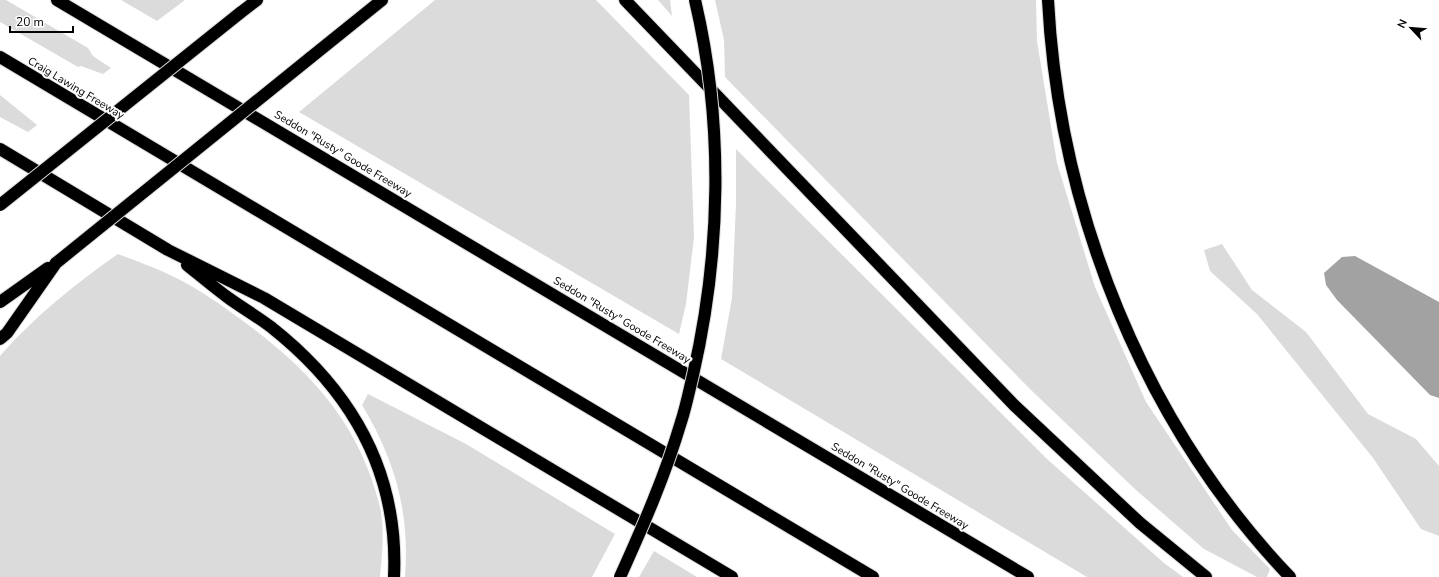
<svg xmlns="http://www.w3.org/2000/svg" width="1439" height="577" font-family="'Nunito Sans',sans-serif">
	<rect width="100%" height="100%" fill="#fff"/>
	<!-- green -->
	<path fill="#dbdbdb" d="M0 0H6L88 48 93 56 111 68 103 74 81 66 78 67 0 22Z
		M121 0H185L157 21Z
		M435 0H596L689 95 694 237 686 304 679 334 299 112Z
		M658 0H670L672 16Z
		M715 0H1036L1037 41 1057 163 1095 287 1146 402 1232 530 1270 569 1267 577H1257L1204 549 1136 490 1031 390 725 77 724 40Z
		M0 95 37 125 28 132 0 117Z
		M736 149 1047 459 1164 563 1183 577H1087L721 359 732 298 736 203Z
		M1222 244 1252 290 1306 332 1368 414 1416 439 1439 466V536L1421 529 1373 458 1257 314 1210 271 1204 250Z
		M118 254C139 262 162 270 182 281 203 292 224 307 243 321 310 370 360 424 380 507 385 530 382 554 380 577H0V356C35 316 75 284 118 254Z
		M368 394 466 444 615 534 592 577H405C410 512 395 460 362 405Z
		M654 551 697 577H639Z"/>
	<!-- water -->
	<path fill="#a2a2a2" d="M1355 256 1439 302V398L1430 395 1337 300 1326 285 1324 273 1342 257Z"/>
	<g fill="none" stroke-linecap="round" stroke-linejoin="round">
		<!-- highway casing -->
		<g stroke="#dbdbdb" stroke-width="14">
			<path id="highway" d="M57 0 1028 577
				M625 0 1015 406 1140 523 1206 577
				M1048 0C1059 211 1143 423 1290 577
				M240 13 257 0
				M0 57 873 577
				M310 58 382 0
				M0 149 168 250 264 298 732 577
				M187 265C202 277 216 289 230 299 244 309 258 317 271 327 352 391 399 472 394 577
				M0 302 48 268
				M0 339 7 333 56 263"/>
		</g>
		<!-- highway -->
		<use href="#highway" stroke="#000" stroke-width="12"/>
		<!-- highway-bridge casing -->
		<g stroke="#dbdbdb" stroke-width="14" stroke-linecap="butt">
			<path id="highway-bridge" d="M0 205 240 13
				M56 263 310 58
				M620 577C643 526 665 476 681 422 686 407 689 391 693 375 721 253 724 123 695 0"/>
		</g>
		<!-- highway-bridge -->
		<use href="#highway-bridge" stroke="#000" stroke-width="12"/>
	</g>
	<g text-anchor="middle" dominant-baseline="central" stroke-width="4" stroke-linejoin="round" paint-order="stroke">
		<!-- street labels -->
		<g font-size="11" fill="#000" stroke="#fff">
			<text transform="translate(76 88) rotate(31)">Craig Lawing Freeway</text>
			<text transform="translate(343 154) rotate(31)">Seddon "Rusty" Goode Freeway</text>
			<text transform="translate(622 320) rotate(31)">Seddon "Rusty" Goode Freeway</text>
			<text transform="translate(900 486) rotate(31)">Seddon "Rusty" Goode Freeway</text>
		</g>
	</g>
	<!-- north arrow -->
	<g transform="translate(1411 28) rotate(296)" stroke="#ffffff" stroke-width="3" paint-order="stroke">
	<path d="M0-3L7 15L0 10L-7 15Z" fill="#000000"/>
	<text y="-6" font-size="11" font-weight="bold" text-anchor="middle" fill="#000000">N</text>
	</g>
	<!-- scale -->
	<path d="M10 26v6h63v-6" fill="none" stroke="#000000" stroke-width="2"/>
	<text x="16" y="26" font-size="12" fill="#000000" stroke="#ffffff" stroke-width="3" paint-order="stroke">20 m</text>
</svg>
